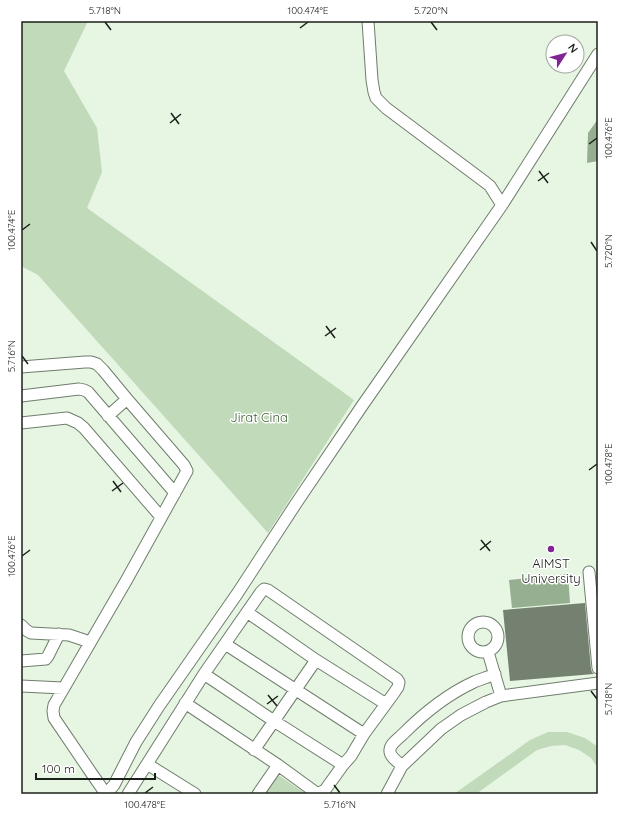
<svg xmlns="http://www.w3.org/2000/svg" width="619" height="815" font-family="Quicksand,sans-serif">
	<rect width="100%" height="100%" fill="#e7f5e3"/>
	<!-- green -->
	<path fill="#c1daba" d="M21 21H88L64 71 97 128 102 172 87 208 354 400 268 533 38 275 21 266Z
		M548 732H567L585 738 598 747V768L591 758 579 750 565 745 551 746 537 750 476 794H454L530 740Z
		M277 774 306 794H263Z"/>
	<!-- water -->
	<path fill="#96af90" d="M598 119V161L587 163 588 133Z
		M568 574 570 603 512 608 509 580Z"/>
	<!-- building -->
	<path fill="#748171" d="M585 603 591 669 592 672 594 674 510 681 503 610Z"/>
	<g fill="none" stroke-linecap="round" stroke-linejoin="round">
		<!-- minor casing -->
		<g stroke="#707d6d" stroke-width="13">
			<path id="minor" d="M368 21 372 80 374 92 376 98 386 108 485 182 490 186 502 205
				M21 367 85 362H91L97 364 103 370 127 399 184 465 187 471 126 581 54 705 53 711 54 718 92 774 106 794
				M21 396 79 389 84 390 88 392 175 493
				M108 416 127 399
				M21 423 67 418 78 423 84 428 161 517
				M589 572 598 668
				M247 612 316 660 386 704
				M468 637a15 15 0 1 1 30 0a15 15 0 1 1-30 0Z
				M21 625 26 630 31 633 69 635 90 642
				M225 644 364 734
				M488 652 501 696
				M21 661 46 659 48 656 59 634
				M21 686 63 688
				M185 703 278 765 315 792 319 793 325 790 343 765 274 721 204 674
				M254 750 274 721 316 660
				M147 764 195 794
				M402 766C398 762 389 756 390 750 390 744 399 738 403 734 424 713 448 694 474 682 481 679 488 677 495 674
				M106 794 114 785 136 742 159 706 237 594 297 502 362 406 502 205 598 54
				M128 794 204 674 261 592 264 589 268 590 397 679 399 682 398 687 394 693 364 734 351 756 343 765
				M258 794 278 765
				M387 794 402 766 441 729 461 715 486 702 501 696 598 683"/>
		</g>
		<!-- minor -->
		<use href="#minor" stroke="#fff" stroke-width="11"/>
	</g>
	<!-- ticks -->
	<path fill="none" stroke="#1b201a" stroke-width="1.5" d="M105 22 111 30M431 22 437 30M300 28 308 22M171 113 179 124M170 123 181 114M589 144 597 138M539 171 548 183M538 181 549 173M22 230 30 224M591 242 597 251M326 326 335 338M325 336 336 328M22 356 28 364M589 470 597 464M113 481 121 492M112 491 123 483M481 540 490 551M480 550 491 541M22 556 30 550M591 691 597 699M268 695 277 706M267 704 278 696M334 785 340 793M145 793 153 787"/>
	<!-- markers -->
	<circle fill="#7f2694" stroke="#fff" stroke-width="1.5" cx="551" cy="549" r="4"/>
	<g text-anchor="middle" dominant-baseline="central" stroke-width="3" stroke-linejoin="round" paint-order="stroke">
		<!-- park labels -->
		<g font-size="13" fill="#3c5f32" stroke="#fff">
			<text x="259" y="417">Jirat Cina</text>
		</g>
		<!-- poi labels -->
		<g font-size="13" fill="#1b201a" stroke="#fff">
			<text x="551" y="563">AIMST<tspan x="551" dy="15">University</tspan></text>
		</g>
	</g>
	<!-- border -->
	<rect width="619" height="815" fill="none" stroke="#ffffff" stroke-width="44"/>
	<!-- north arrow -->
	<g transform="translate(565 54) rotate(54)"><circle r="19" fill="#ffffff" stroke="#a4a6a3"/>
	<path d="M0-3L7 15L0 10L-7 15Z" fill="#7f2694"/>
	<text y="-6" font-size="11" font-weight="bold" text-anchor="middle" fill="#1b201a">N</text>
	</g>
	<!-- scale -->
	<path d="M36 773v6h119v-6" fill="none" stroke="#1b201a" stroke-width="2"/>
	<text x="42" y="773" font-size="12" fill="#1b201a" stroke="#ffffff" stroke-width="3" paint-order="stroke">100 m</text>
	<rect x="22" y="22" width="575" height="771" fill="none" stroke="#1b201a" stroke-width="1.5"/>
	<g font-size="10" text-anchor="middle" fill="#1b201a">
		<text x="105" y="14">5.718°N</text>
		<text x="308" y="14">100.474°E</text>
		<text x="431" y="14">5.720°N</text>
		<text transform="translate(608 138) rotate(-90)" y="4">100.476°E</text>
		<text transform="translate(11 230) rotate(-90)" y="4">100.474°E</text>
		<text transform="translate(608 251) rotate(-90)" y="4">5.720°N</text>
		<text transform="translate(11 356) rotate(-90)" y="4">5.716°N</text>
		<text transform="translate(608 464) rotate(-90)" y="4">100.478°E</text>
		<text transform="translate(11 556) rotate(-90)" y="4">100.476°E</text>
		<text transform="translate(608 699) rotate(-90)" y="4">5.718°N</text>
		<text x="145" y="808">100.478°E</text>
		<text x="340" y="808">5.716°N</text>
	</g>
</svg>
